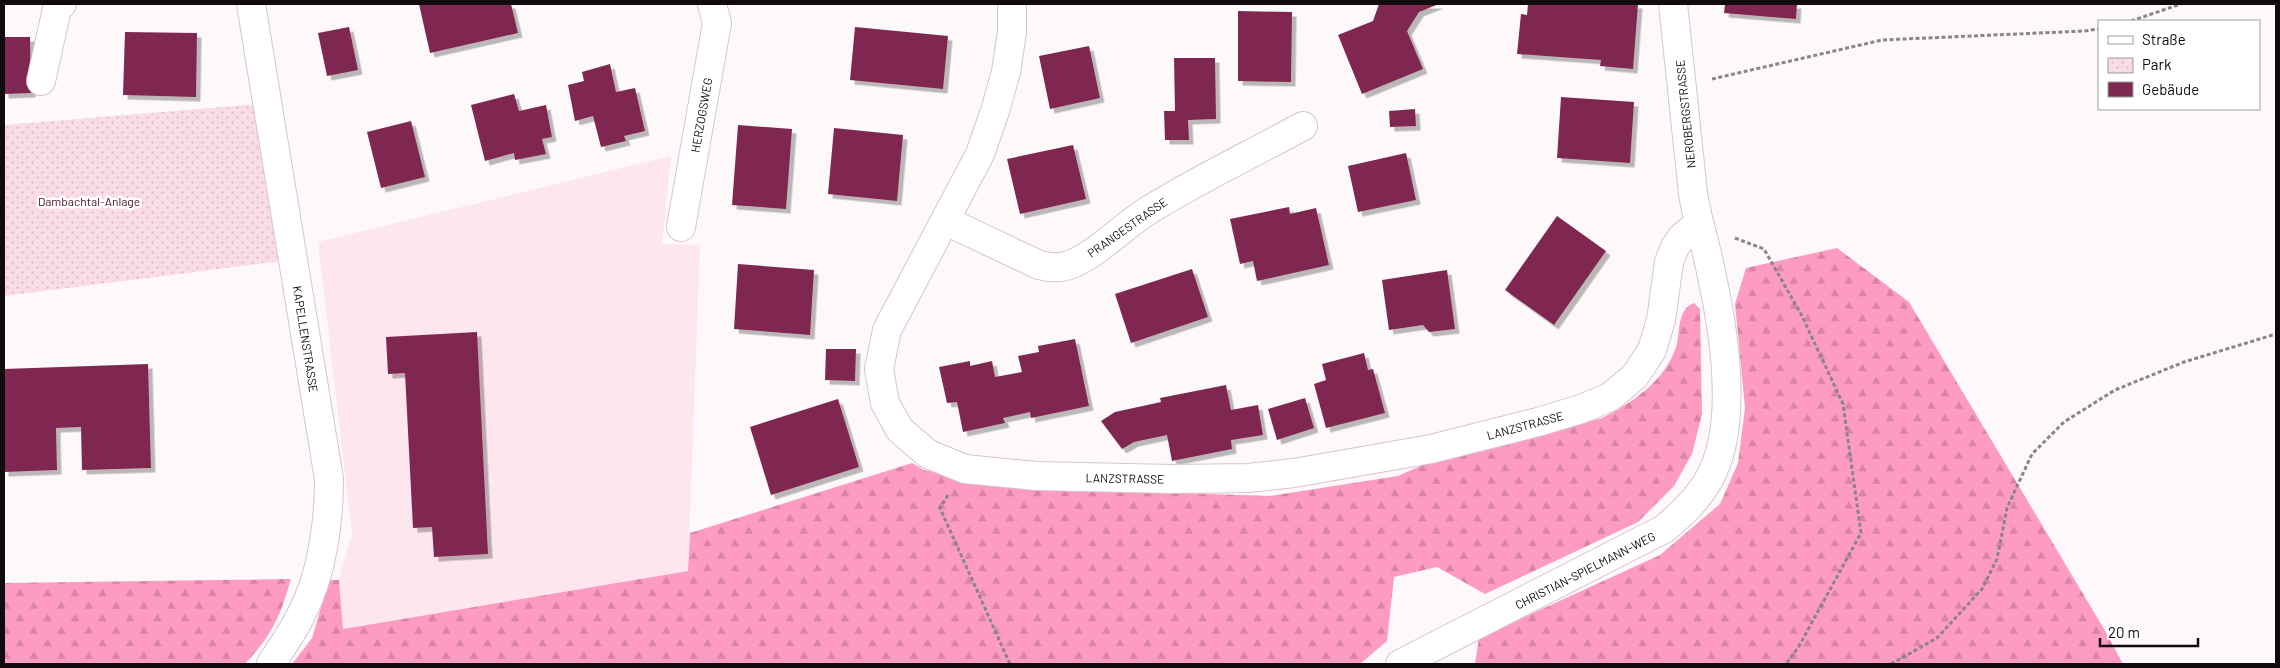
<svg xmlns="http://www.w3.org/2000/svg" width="2280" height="668" font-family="Barlow,sans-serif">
	<defs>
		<pattern id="forest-firs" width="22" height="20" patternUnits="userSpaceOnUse" patternTransform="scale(1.25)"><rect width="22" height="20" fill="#fd9bc2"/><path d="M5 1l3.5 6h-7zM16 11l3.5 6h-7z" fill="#d884a6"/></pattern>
		<pattern id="park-dots" width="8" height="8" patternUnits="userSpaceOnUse" patternTransform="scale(1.25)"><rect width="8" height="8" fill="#fadce6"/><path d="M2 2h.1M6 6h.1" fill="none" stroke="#d5bbc4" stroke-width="1.8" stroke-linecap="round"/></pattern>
		<filter id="shadow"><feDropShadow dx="4.5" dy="4.5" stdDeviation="0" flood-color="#0004"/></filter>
	</defs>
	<rect width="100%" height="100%" fill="#fdf9fa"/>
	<!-- built -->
	<path fill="#fee6ee" d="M671 156 662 244 700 245 688 571 343 629 339 580 352 533 318 242Z"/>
	<!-- forest -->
	<path fill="url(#forest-firs)" d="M1837 248 1909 302 2104 629 2123 664H1475L1479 638 1660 555 1720 504 1738 463 1745 408 1735 304 1746 268Z
		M1694 303 1700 309 1702 414 1692 454 1674 486 1638 522 1485 594 1437 567 1394 577 1387 641 1360 664H292L312 638 329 580H339L343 629 688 571 690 533 912 463 924 470 973 480 1058 489 1270 496 1398 476 1425 464 1602 418C1632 403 1665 381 1676 347 1681 332 1676 310 1694 303Z
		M291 579C280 617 272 635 245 664H4V583Z"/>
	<!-- park -->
	<path fill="url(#park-dots)" d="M258 104 281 261 4 296V125Z"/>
	<!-- building -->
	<path fill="#7f2851" filter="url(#shadow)" d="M419 4H511L518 33 430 53Z
		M1379 4H1439L1419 12 1407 31 1423 69 1362 94 1338 35 1373 21Z
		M1528 4H1638L1633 69 1600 66 1601 60 1517 54 1521 14 1527 15Z
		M1725 4H1797L1796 19 1724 13Z
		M1238 11 1292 12 1291 82 1238 81Z
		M349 27 358 70 327 76 318 33Z
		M855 27 948 36 943 89 850 80Z
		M125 32 197 33 196 97 123 95Z
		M4 37H30L31 93 4 94Z
		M1089 46 1100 98 1050 109 1039 56Z
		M1174 58H1215L1216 119 1188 120 1189 140H1165L1164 111H1175Z
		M610 64 616 92 635 88 645 131 624 136 626 141 601 147 593 116 575 121 568 85 584 81 582 72Z
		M514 94 519 111 546 105 552 137 542 139 546 154 515 160 514 153 485 161 471 105Z
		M1561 97 1634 102 1630 163 1557 158Z
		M1415 109 1416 126 1390 127 1389 111Z
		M411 121 425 177 381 188 367 132Z
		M738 125 792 129 786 209 732 205Z
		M834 128 903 135 897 201 828 194Z
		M1073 145 1086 199 1020 214 1007 159Z
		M1406 153 1416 200 1358 212 1348 166Z
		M1289 207 1290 214 1316 208 1329 265 1257 281 1253 261 1240 264 1230 219Z
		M1557 216 1606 251 1554 325 1505 290Z
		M738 264 814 270 810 335 734 329Z
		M1192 269 1208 317 1131 343 1115 294Z
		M1447 270 1455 329 1429 332 1423 325 1389 330 1382 280Z
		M477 332 488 554 434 557 432 527 413 528 405 373 388 374 386 337Z
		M1075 339 1089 406 1031 418 1030 412 1003 418 1005 423 963 432 957 402 947 403 939 367 970 361V366L992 361 995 377 1022 372 1018 356 1039 352 1038 346Z
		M826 349H856L855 381 825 380Z
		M1364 353 1368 370 1373 369 1385 413 1326 428 1314 384 1326 380 1322 364Z
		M148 364 151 468 82 470 81 427 56 428 57 470 4 472V369Z
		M1226 385 1231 410 1258 405 1263 435 1231 440 1232 449 1172 461 1167 435 1134 442 1122 449 1101 421 1115 412 1161 402 1160 398Z
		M1305 398 1314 428 1277 440 1268 409Z
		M838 399 859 467 771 495 750 427Z"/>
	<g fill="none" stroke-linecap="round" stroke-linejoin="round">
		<!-- minor casing -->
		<g stroke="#d9c3cb" stroke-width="30">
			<path id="minor" d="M251 4 329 479C329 523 322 575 301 615 293 632 281 648 271 664
				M1012 4V32L1006 72 995 111 980 154 887 330 879 369 885 403 900 430 928 454 965 469 1036 476 1172 479 1248 478 1294 473 1431 449 1538 422 1581 409 1610 397 1635 376 1652 350 1661 320 1669 262 1675 247 1682 237 1698 224
				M41 81 58 4H62
				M946 221 1039 265C1050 268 1060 269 1072 264 1100 252 1123 226 1149 210 1199 179 1252 154 1303 126
				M681 227 717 23 712 4
				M1400 664 1664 529C1681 515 1696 501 1708 481 1740 427 1724 331 1711 272 1706 245 1697 220 1693 193L1673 4"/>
		</g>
		<!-- path -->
		<path stroke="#8a8586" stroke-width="3" stroke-dasharray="4 2.5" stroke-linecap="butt" d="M2131 21 2181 4
			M1712 79 1882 40 2084 31 2099 29
			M1735 238 1764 249 1802 316 1843 404 1861 533 1799 646 1786 664
			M948 495 940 508 1010 664
			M1891 664 1937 638 1982 589 1997 559 2007 508 2018 484 2032 454 2064 422 2115 390 2184 362 2276 334"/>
		<!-- minor -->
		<use href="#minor" stroke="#fff" stroke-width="28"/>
	</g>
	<g text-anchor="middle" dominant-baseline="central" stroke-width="5" stroke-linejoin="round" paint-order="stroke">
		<!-- street labels -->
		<g font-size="12" fill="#120b0d" stroke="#fff">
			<text transform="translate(1685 114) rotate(-96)">NEROBERGSTRASSE</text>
			<text transform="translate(701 115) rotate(-80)">HERZOGSWEG</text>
			<text transform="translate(1127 227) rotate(-35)">PRANGESTRASSE</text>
			<text transform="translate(306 339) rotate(81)">KAPELLENSTRASSE</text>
			<text transform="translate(1525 425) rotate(-15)">LANZSTRASSE</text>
			<text transform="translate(1125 478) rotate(1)">LANZSTRASSE</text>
			<text transform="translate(1585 570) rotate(-27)">CHRISTIAN-SPIELMANN-WEG</text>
		</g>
		<!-- park labels -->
		<g font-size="12" fill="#490e2b" stroke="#fff">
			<text x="89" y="201">Dambachtal-Anlage</text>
		</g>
	</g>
	<!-- border -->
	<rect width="2280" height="668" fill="none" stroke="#120b0d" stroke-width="10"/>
	<!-- legend -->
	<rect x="2098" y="20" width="162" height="90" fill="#ffffff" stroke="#a09d9e"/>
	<rect x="2108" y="36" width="25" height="8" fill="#ffffff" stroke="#a09d9e"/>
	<text x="2142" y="45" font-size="15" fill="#120b0d">Straße</text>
	<rect x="2108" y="58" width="25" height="15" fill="url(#park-dots)" stroke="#a09d9e"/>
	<text x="2142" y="70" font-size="15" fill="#120b0d">Park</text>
	<rect x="2108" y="82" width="25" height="15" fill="#7f2851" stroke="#a09d9e"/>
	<text x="2142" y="95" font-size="15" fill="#120b0d">Gebäude</text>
	<!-- scale -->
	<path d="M2100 638v8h98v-8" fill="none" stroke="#120b0d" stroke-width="2.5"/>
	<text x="2108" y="638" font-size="15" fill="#120b0d" stroke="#ffffff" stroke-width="4" paint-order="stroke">20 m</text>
</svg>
